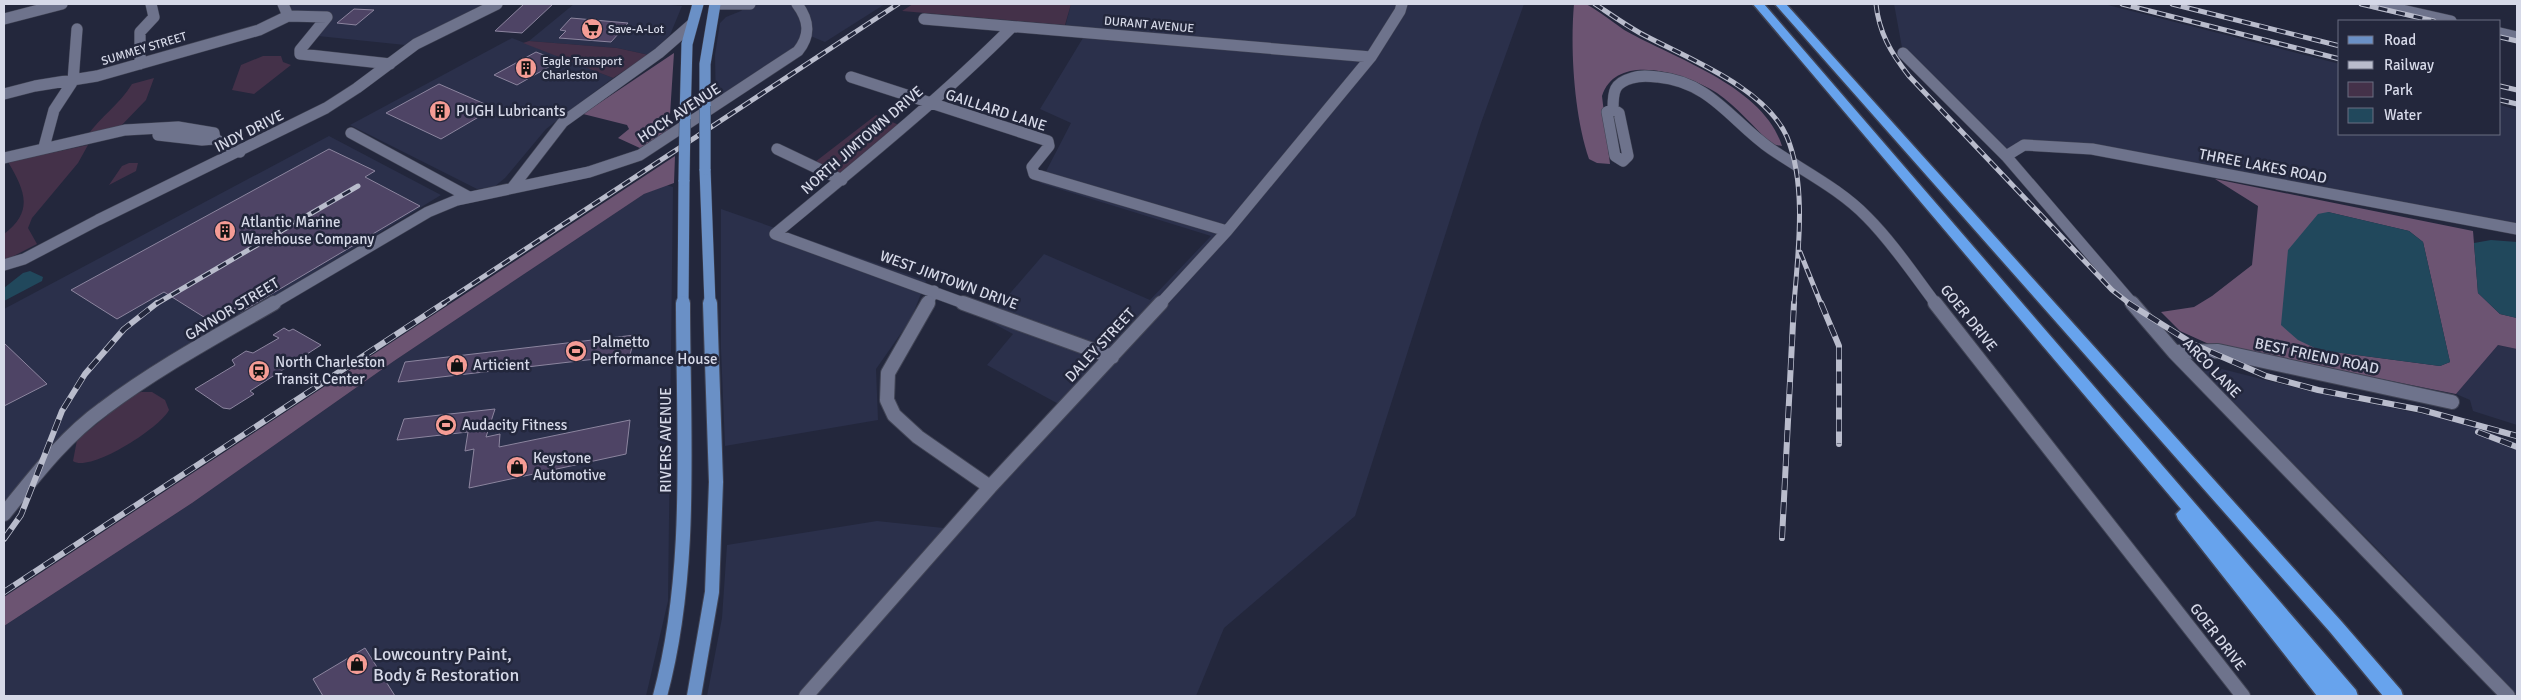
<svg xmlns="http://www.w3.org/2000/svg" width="2521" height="700" font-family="Signika,sans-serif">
	<rect width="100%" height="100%" fill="#23273c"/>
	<!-- built -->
	<path fill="#2b304b" d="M287 4H489L427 36 405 45 318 36 332 15 293 14Z
		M574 4H659L682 6 670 35 649 55 617 48 529 41Z
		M748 4H885L825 42 808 35 806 41 716 107 715 55 720 23 726 17 741 11Z
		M1071 4H1524L1481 123 1355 516 1224 628 1196 696H707L722 618 727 545 877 521 953 529 1064 407 987 365 1013 334 987 320 1044 254 1150 300 1211 236 1040 183 1071 123 1040 109 1086 33 1064 31Z
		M1894 4H2104L2340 64V134H2500V105L2517 110V229L2092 149 2024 145 2006 156 1903 53Z
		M512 38 613 78 546 129 505 178 494 187 477 189 350 125Z
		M329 136 441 195 124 389 55 447 23 480 4 503V309Z
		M666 185 673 187 668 601 646 696H4V626L192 503 394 361 644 194Z
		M721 209 926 281 911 319 876 369 878 420 725 446 721 349Z
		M2498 345 2517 349V425L2473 411 2470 400 2456 394Z
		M2201 369H2222L2313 392 2462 422 2517 443V696L2389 561Z"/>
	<!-- green -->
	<path fill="#443149" d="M913 4H1071L1065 25 902 11Z
		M529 41 617 48 649 55 613 78 523 43Z
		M263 56H281L283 62 291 65 254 94 232 90 241 65Z
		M154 78 146 100 117 130 87 136C100 117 120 104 132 84Z
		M876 115 899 125 843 174 815 162Z
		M88 145 78 163 32 218 28 228 37 244 4 261V234C35 211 24 189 8 162Z
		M129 163H138L136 171 109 185 122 166Z
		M141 392H152L165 400 169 410C160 428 90 473 73 461L77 440 130 397Z"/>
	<!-- forest -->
	<path fill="#6c5472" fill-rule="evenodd" d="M1574 4C1577 4 1582 3 1585 4 1591 5 1618 26 1626 31 1676 59 1764 87 1782 146L1771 144C1754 127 1737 107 1717 93 1689 75 1617 50 1602 96L1610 164 1597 163 1589 159C1574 115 1570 49 1574 4Z
		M674 53 669 130 642 149 618 138 629 129 627 125 583 114Z
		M675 156 674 183 644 194 394 361 192 503 4 626V597Z
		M2215 179 2473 231 2478 293 2500 314 2517 318V349L2498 345 2456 394 2211 345 2180 331 2161 312 2194 307 2212 296 2252 265 2258 206ZM2328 212 2409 231 2423 242 2450 362 2440 366 2319 350Z"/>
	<!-- water -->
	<path fill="#21485c" d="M2328 212 2409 231 2423 242 2450 362 2440 366 2319 350 2298 340 2281 325 2288 250 2318 214Z
		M2491 240 2517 242V318L2500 314 2478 293 2474 243Z
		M30 271 43 277 42 281 4 301V288L23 273Z"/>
	<!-- building -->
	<path fill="#4e4465" stroke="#8c859f" d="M524 4H553L522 33 495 31Z
		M354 9 374 10 356 25 337 23Z
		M571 18 628 23 611 42 559 38 566 31 560 30Z
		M536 52 559 61 517 85 494 75Z
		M439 84 494 108 441 139 386 113Z
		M329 149 375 171 365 177 420 206 241 312 230 306 207 319 164 292 117 319 71 290Z
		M284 328 289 331 293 329 321 345 250 391 254 394 230 409 223 408 195 389 235 365 232 360 246 351 253 353 279 338 273 335Z
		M635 335 630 355 398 382 405 362Z
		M4 343 47 384 4 406Z
		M495 409 486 437 500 434 499 447 630 420 626 454 469 488 474 449 465 451 468 432 397 440 404 419Z
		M365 648 395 696H323L313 679Z"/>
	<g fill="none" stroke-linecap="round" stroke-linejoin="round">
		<!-- minor-far1 casing -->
		<g stroke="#414455" stroke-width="12">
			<path id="minor-far1" d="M283 4 288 16 327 17 300 50V54L390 64
				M719 4H750
				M2375 4 2451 21
				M4 19 62 4
				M924 19 1371 57
				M2500 33 2517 37
				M1903 53 2006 156 2133 304
				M140 64V32L154 17 151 4
				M851 77 1048 141 1049 146 1032 167 1034 174 1227 231
				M4 94 35 86 97 76 259 30 288 16
				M1613 109C1613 91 1614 83 1632 78 1641 75 1649 76 1658 77 1711 82 1732 122 1771 149 1803 171 1840 189 1867 217 1893 243 1914 275 1936 304
				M1613 109 1619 113 1628 156 1623 161 1615 156 1607 112Z
				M351 133 469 197
				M158 135 202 140 215 139 240 152
				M44 147 54 110 73 81 77 29
				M777 149 842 180
				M2006 156 2024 145 2092 149 2517 229
				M4 158 125 130 178 127 214 133 215 139
				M512 188 563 122 659 53 691 25
				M775 234 966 304
				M775 234C856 167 938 101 1012 27
				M4 265 24 259 98 220 326 108 357 88 416 44 497 4
				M272 304 428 212 457 200 589 172 640 155 798 51C811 35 809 20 797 4
				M927 304 934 291
				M1160 304 1227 231 1371 57 1400 11 1402 4"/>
		</g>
		<!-- minor casing -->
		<g stroke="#414455" stroke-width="16">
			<path id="minor" d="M928 303 888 373 887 400 894 415 918 437 990 487
				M963 303 1112 357
				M1935 303 2243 696
				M2132 303 2174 352 2508 696
				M2174 352 2218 351 2452 402
				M4 514C34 477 64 437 103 409 156 369 217 336 274 303
				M806 696 990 487 1161 303"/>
		</g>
		<!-- major-far1 casing -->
		<g stroke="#414455" stroke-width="12">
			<path id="major-far1" d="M705 106V64L715 4
				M685 119 687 44 698 4
				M705 169 710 304
				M683 304 684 180"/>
		</g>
		<!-- major casing -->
		<g stroke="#414455" stroke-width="16">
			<path id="major" d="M660 696C694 569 683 433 683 303
				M694 696 712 592 716 482 710 303"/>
		</g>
		<!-- highway casing -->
		<g stroke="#414455" stroke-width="3">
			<path id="highway" d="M1753 4H1764L2282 604 2356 690 2358 696H2317L2178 519 2176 514 2181 509Z
				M1775 4H1786L2342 622 2401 690 2403 696H2383L2330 632Z"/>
		</g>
		<!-- minor-far1 -->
		<use href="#minor-far1" stroke="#6e738c" stroke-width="11"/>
		<!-- minor -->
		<use href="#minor" stroke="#6e738c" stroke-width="14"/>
		<!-- major-far1 -->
		<use href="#major-far1" stroke="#6a90c6" stroke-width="11"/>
		<!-- major -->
		<use href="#major" stroke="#6a90c6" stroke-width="14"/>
		<!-- highway -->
		<use href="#highway" fill="#67a3ed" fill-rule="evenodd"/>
		<!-- rail-far1 casing -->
		<g stroke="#b9bccc" stroke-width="5">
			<path id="rail-far1" d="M1595 4C1610 14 1624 24 1640 33 1686 58 1765 87 1787 137 1807 185 1798 253 1794 304
				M1876 4C1879 33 1891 53 1909 76L2112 290 2130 304
				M2122 4 2340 59
				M2172 4 2340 46
				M2361 4 2434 21
				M2500 37 2517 41
				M2500 86 2517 90
				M2500 100 2517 104
				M1800 252 1821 304
				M156 304 358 186
				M442 304 898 4"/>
		</g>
		<!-- rail casing -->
		<g stroke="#b9bccc" stroke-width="6">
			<path id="rail" d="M1821 303 1839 346V444
				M2128 303 2195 345 2266 376 2318 390 2422 410 2517 436
				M2478 432 2517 447
				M1782 538 1794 303
				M4 539 21 515 62 411 85 374 124 329 157 303
				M4 592 444 303"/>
		</g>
		<!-- rail-far1 -->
		<use href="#rail-far1" stroke="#23273c" stroke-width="3" stroke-dasharray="9" stroke-linecap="butt"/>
		<!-- rail -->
		<use href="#rail" stroke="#23273c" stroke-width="4.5" stroke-dasharray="12" stroke-linecap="butt"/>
		<!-- major-bridge casing -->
		<g stroke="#414455" stroke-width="12" stroke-linecap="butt">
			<path id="major-bridge" d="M705 106V169
				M684 180 685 119"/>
		</g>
		<!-- major-bridge -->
		<use href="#major-bridge" stroke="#6a90c6" stroke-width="11"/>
	</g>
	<!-- icons -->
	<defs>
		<g id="supermarket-disc" transform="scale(1.125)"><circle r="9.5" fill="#f59c95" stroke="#23273c"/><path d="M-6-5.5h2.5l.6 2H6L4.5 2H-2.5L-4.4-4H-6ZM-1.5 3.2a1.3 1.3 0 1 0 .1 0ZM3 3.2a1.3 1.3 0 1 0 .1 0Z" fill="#111"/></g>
		<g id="building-disc" transform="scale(1.125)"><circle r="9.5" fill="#f59c95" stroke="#23273c"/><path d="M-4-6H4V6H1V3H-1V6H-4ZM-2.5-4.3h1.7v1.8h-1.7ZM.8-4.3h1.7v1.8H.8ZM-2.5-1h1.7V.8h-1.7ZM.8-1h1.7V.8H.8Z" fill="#111"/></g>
		<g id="stadium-disc" transform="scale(1.125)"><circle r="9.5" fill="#f59c95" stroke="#23273c"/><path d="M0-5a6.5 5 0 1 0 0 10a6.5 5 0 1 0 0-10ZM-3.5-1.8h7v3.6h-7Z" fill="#111"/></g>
		<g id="shop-disc" transform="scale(1.125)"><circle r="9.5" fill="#f59c95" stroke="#23273c"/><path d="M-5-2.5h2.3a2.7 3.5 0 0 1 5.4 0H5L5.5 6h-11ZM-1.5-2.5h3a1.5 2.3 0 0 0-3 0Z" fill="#111"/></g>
		<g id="station-disc" transform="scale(1.125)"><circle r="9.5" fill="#f59c95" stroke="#23273c"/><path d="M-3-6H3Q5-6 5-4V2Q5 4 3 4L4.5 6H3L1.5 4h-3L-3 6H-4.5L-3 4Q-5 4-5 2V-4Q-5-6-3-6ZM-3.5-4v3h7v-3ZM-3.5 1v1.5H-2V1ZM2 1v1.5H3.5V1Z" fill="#111"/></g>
	</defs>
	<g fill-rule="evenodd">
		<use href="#supermarket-disc" x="592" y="29"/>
		<use href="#building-disc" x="526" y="68"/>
		<use href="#building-disc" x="440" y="111"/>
		<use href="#building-disc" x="225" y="231"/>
		<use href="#stadium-disc" x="576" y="351"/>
		<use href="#shop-disc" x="457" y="365"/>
		<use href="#station-disc" x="259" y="371"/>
		<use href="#stadium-disc" x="446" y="425"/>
		<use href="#shop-disc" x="517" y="467"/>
		<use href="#shop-disc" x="357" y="664"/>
	</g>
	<g text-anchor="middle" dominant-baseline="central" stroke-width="5" stroke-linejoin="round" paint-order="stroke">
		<!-- far-street labels -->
		<g font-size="12" fill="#d6d9e8" stroke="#23273c">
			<text transform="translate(1149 25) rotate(5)">DURANT AVENUE</text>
			<text transform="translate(144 49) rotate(-17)">SUMMEY STREET</text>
		</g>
		<!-- far-poi labels -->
		<g font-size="12" fill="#d6d9e8" stroke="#23273c" text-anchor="start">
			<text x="608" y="29">Save-A-Lot</text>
			<text x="542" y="61">Eagle Transport<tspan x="542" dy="14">Charleston</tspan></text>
		</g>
		<!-- street labels -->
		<g font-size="15" fill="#d6d9e8" stroke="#23273c">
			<text transform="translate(996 110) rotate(18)">GAILLARD LANE</text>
			<text transform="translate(679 113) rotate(-33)">HOCK AVENUE</text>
			<text transform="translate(249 131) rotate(-27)">INDY DRIVE</text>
			<text transform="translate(862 140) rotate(-41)">NORTH JIMTOWN DRIVE</text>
			<text transform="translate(2263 166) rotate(11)">THREE LAKES ROAD</text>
			<text transform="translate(949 280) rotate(20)">WEST JIMTOWN DRIVE</text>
			<text transform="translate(232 309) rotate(-31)">GAYNOR STREET</text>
			<text transform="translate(1969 318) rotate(51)">GOER DRIVE</text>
			<text transform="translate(1100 345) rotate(-47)">DALEY STREET</text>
			<text transform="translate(2317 356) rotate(12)">BEST FRIEND ROAD</text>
			<text transform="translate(2212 368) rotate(46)">ARCO LANE</text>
			<text transform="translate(666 440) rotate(-90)">RIVERS AVENUE</text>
			<text transform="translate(2218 637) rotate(52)">GOER DRIVE</text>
		</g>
		<!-- poi labels -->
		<g font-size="15" fill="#d6d9e8" stroke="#23273c" text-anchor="start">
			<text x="456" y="111">PUGH Lubricants</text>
			<text x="241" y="222">Atlantic Marine<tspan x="241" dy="17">Warehouse Company</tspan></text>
			<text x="592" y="342">Palmetto<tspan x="592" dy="17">Performance House</tspan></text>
			<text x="275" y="362">North Charleston<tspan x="275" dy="17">Transit Center</tspan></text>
			<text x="473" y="365">Articient</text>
			<text x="462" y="425">Audacity Fitness</text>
			<text x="533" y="458">Keystone<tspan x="533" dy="17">Automotive</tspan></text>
		</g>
		<!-- near-poi labels -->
		<g font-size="18" fill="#d6d9e8" stroke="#23273c" text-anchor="start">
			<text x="373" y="654">Lowcountry Paint,<tspan x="373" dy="21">Body &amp; Restoration</tspan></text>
		</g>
	</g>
	<!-- border -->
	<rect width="2521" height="700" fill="none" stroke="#d6d9e8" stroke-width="10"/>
	<!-- legend -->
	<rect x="2338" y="20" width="162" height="115" fill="#23273c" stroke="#6b6e81"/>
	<rect x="2348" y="36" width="25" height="8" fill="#6a90c6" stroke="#6b6e81"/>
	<text x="2384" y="45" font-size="15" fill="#d6d9e8">Road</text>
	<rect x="2348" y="61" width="25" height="8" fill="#b9bccc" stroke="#6b6e81"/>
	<text x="2384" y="70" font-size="15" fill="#d6d9e8">Railway</text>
	<rect x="2348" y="82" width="25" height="15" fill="#443149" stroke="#6b6e81"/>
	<text x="2384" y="95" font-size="15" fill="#d6d9e8">Park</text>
	<rect x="2348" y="108" width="25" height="15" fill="#21485c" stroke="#6b6e81"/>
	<text x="2384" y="120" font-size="15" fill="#d6d9e8">Water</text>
</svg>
